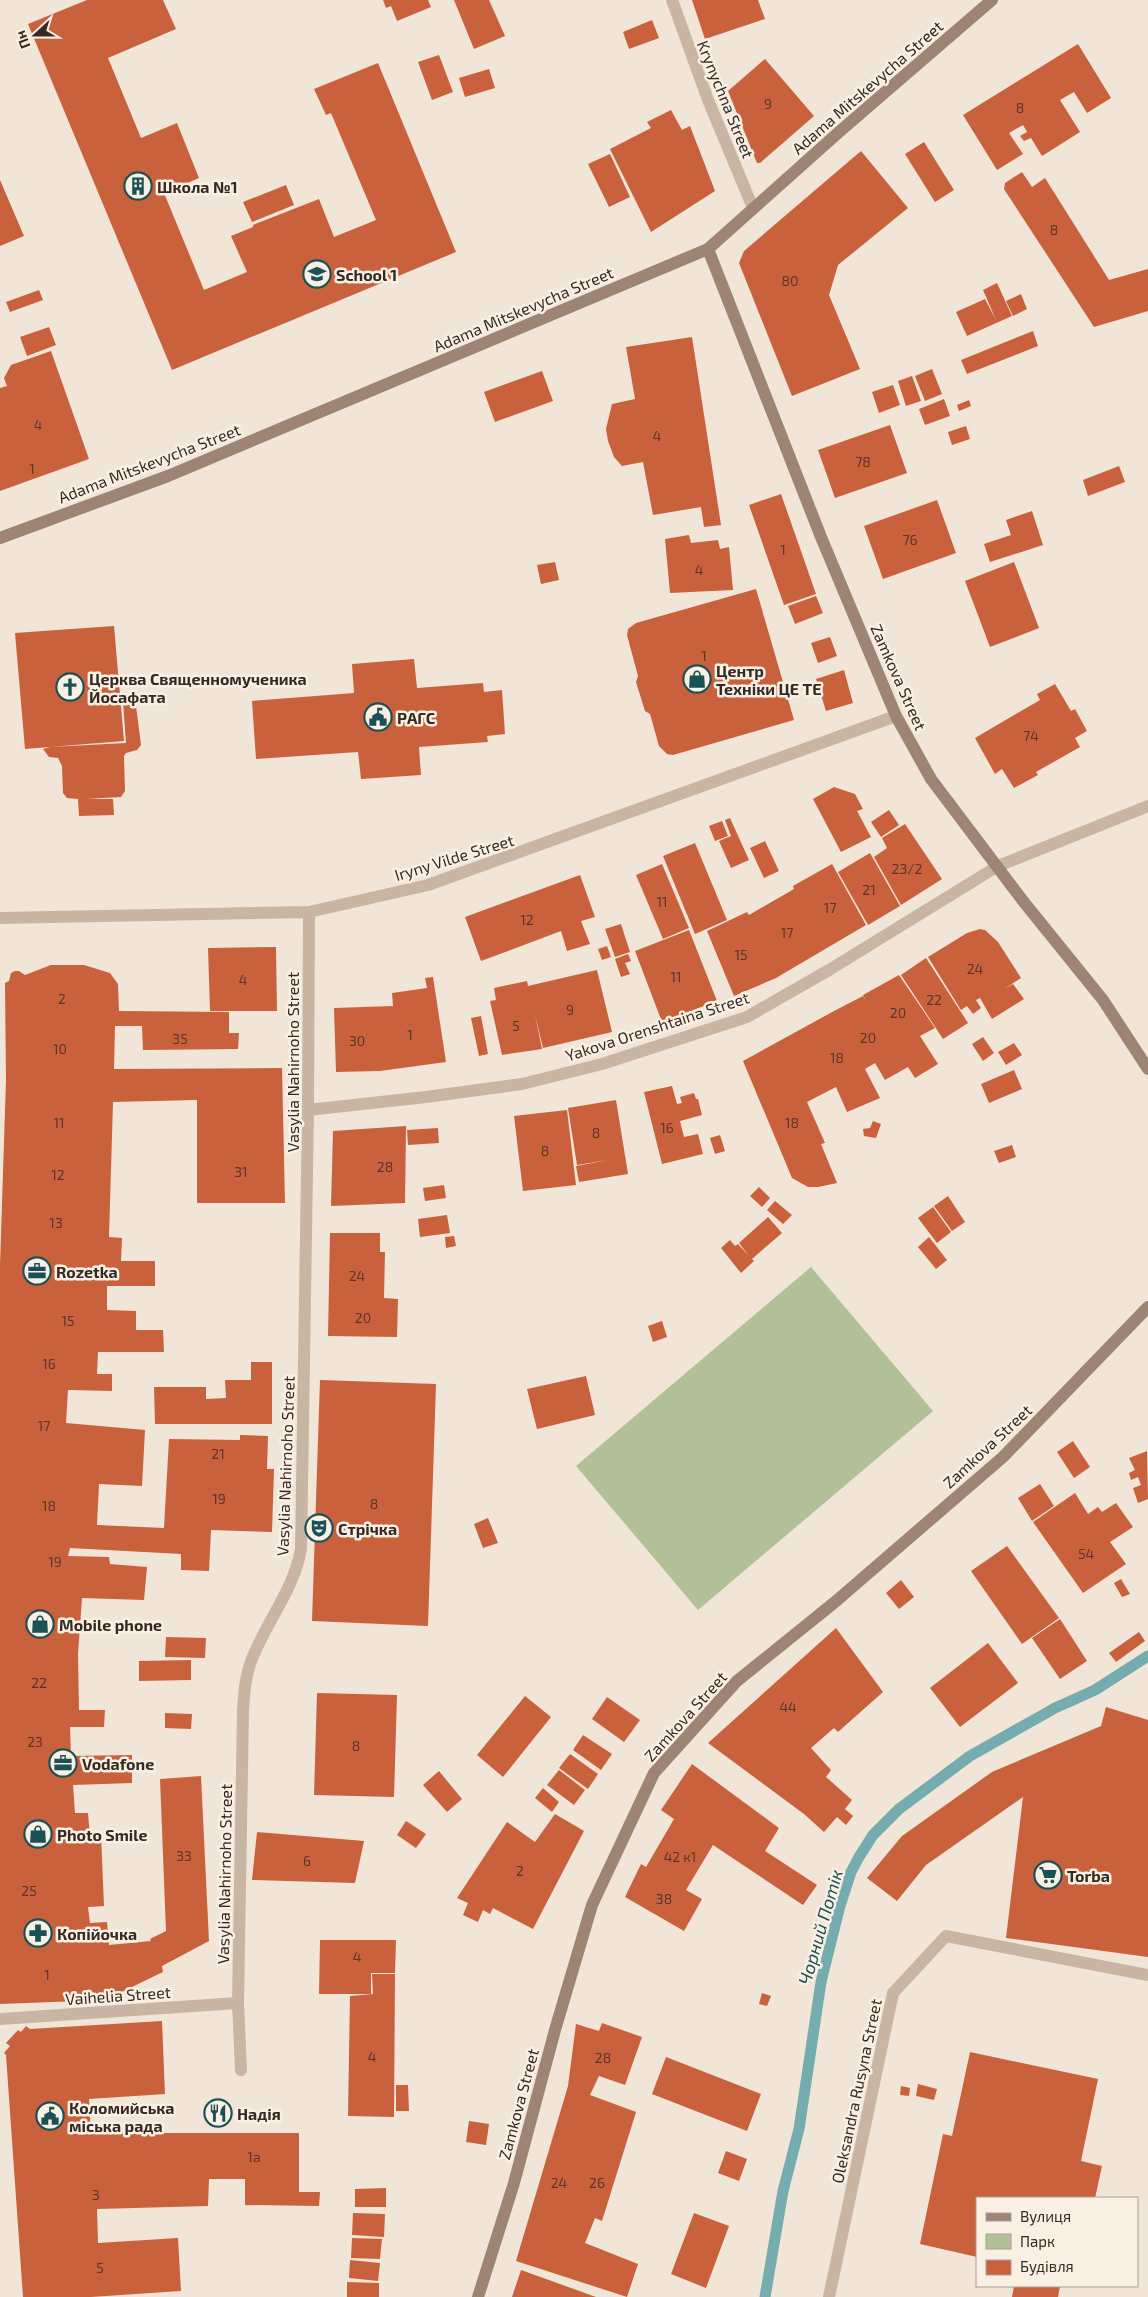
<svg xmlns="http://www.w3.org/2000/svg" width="1148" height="2297" font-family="'Exo 2',sans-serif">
	<rect width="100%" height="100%" fill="#f1e5d7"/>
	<!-- green -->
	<path fill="#b2c097" d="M811 1267 933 1411 698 1610 576 1466Z"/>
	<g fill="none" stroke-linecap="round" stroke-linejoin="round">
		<!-- stream -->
		<path stroke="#75acaf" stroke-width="11" d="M765 2297 783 2191 799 2129 821 1982 840 1906 851 1872 859 1857 873 1835 899 1809 970 1756 1055 1708 1095 1690 1148 1656"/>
	</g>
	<!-- building -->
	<path fill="#c9613d" d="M87 0H163L176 29 108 58 141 138 177 123 199 178 164 193 204 290 247 272 231 236 253 227V225L319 199 334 237 376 220 331 113 326 115 314 89 378 63 456 252 172 370 28 24Z
		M383 0H428L431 7 397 21 391 6 386 8Z
		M454 0H489L505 36 474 49Z
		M692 0H758L765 19 705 39Z
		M652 20 659 38 629 49 623 32Z
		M1078 44 1111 98 1087 113 1074 92 1060 100 1080 132 1042 156 1031 138 1024 141 1020 136 1027 132 1023 125 1009 133 1023 154 997 170 963 115Z
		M439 55 453 92 432 100 418 62Z
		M765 59 814 116 760 163H757L728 91Z
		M489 69 495 88 465 97 459 78Z
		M671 110 682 130 690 126 715 191 651 232 610 149 651 128 647 122Z
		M924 142 954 190 935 202 905 154Z
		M861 151 908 208 838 265 829 295 860 369 792 396 739 263 744 251Z
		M610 154 630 197 609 207 588 164Z
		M1022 172 1032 187 1045 178 1109 280 1148 269V311L1094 327 1004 189 1005 183Z
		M0 180 24 236 0 246Z
		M286 185 294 205 252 222 243 202Z
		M997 283 1012 316 967 336 956 312 985 299 996 320 983 290Z
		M39 290 43 300 10 312 6 302Z
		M1021 294 1027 309 1013 316 1006 301Z
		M49 327 56 345 27 356 20 337Z
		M1033 331 1038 346 967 374 961 360Z
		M692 337 721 525 704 527 701 507 653 515 643 462 622 466 614 457 608 441 606 429 612 404 635 399 626 347Z
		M51 351 89 459 0 491V388L7 386 4 378 11 365Z
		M932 369 942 394 925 401 915 376Z
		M542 371 553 401 495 422 484 392Z
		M912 376 921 401 906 406 898 381Z
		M893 385 900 405 879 413 872 392Z
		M944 399 950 416 925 425 919 409Z
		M969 400 971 406 959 411 957 405Z
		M890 425 907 473 835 498 818 450Z
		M966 426 970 439 952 445 948 432Z
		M1119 466 1125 482 1088 496 1083 480Z
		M781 494 816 594 784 605 749 505Z
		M937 500 956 553 883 579 864 526Z
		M1032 511 1043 545 990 562 984 544 1011 535 1006 520Z
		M689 535 691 543 718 540 720 549 729 547 733 590 670 593 665 539Z
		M555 562 559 580 541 584 537 565Z
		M1014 562 1039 628 990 647 965 581Z
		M756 589 794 720 673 755 667 754 659 746 650 714 645 711 636 682 638 676 627 635 628 629 636 623Z
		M816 596 823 613 795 624 788 606Z
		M114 626 124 741 25 749 15 633Z
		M830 637 837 656 818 663 811 643Z
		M414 659 417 688 483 683 484 692 502 690 505 734 487 736 488 742 419 747 421 775 361 779 358 752 256 759 252 701 354 693 352 664Z
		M844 670 853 703 826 711 816 679Z
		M1055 684 1071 711 1075 709 1087 731 1075 738 1080 747 1036 772 1038 775 1014 788 1002 769 995 774 975 738 1040 700 1037 694Z
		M123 702 132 703 136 706 141 745 137 750 126 753 124 756 125 791 121 797 86 799H113L114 815 79 816 78 799 67 798 63 793 62 766 58 758 49 757 43 749 50 747 126 743Z
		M834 787 855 794 863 809 857 811 871 837 841 852 813 799Z
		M889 810 899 825 881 837 871 822Z
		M730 818 749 860 731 868 719 841 731 836 725 820Z
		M722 821 728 836 715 841 709 826Z
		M905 824 942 879 901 905 874 857 887 848 882 838Z
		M765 841 779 871 764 878 750 848Z
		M695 843 727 920 695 934 663 856Z
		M870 853 900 906 868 925 838 872Z
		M662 864 689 928 663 939 636 875Z
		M832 864 866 925 776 978 734 996 707 931 747 912 749 915 794 889 793 886Z
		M580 875 595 917 581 921 590 944 567 951 561 931 481 961 465 917Z
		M621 924 630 952 615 957 605 929Z
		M980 929 985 930 998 942 1021 978 1004 989 1013 984 1024 999 992 1019 980 998 976 1000 981 1008 973 1014 967 1006 961 1010 928 957 967 933Z
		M689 930 717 1001 662 1022 635 951Z
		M607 946 611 957 602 960 598 949Z
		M276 947 277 1011H210L208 948Z
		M628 954 631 961 625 963 630 974 621 977 615 959Z
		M926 958 968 1023 943 1039 901 975Z
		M51 965H84L110 973 118 984 119 1011 229 1012V1033H239L238 1049 143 1050 142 1026H115L114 1069 282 1068 285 1203H197V1100L113 1102 109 1237 122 1238 121 1261H155V1286H107V1310L136 1311V1330H163L164 1352H98L97 1374H112V1391L68 1390 66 1423 145 1430 142 1486 99 1484 97 1525 164 1528 169 1439 240 1440V1435L268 1436 267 1469H274L272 1532 211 1530 209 1571 181 1570V1554L70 1548 68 1556 109 1557 110 1564 147 1567 144 1600 82 1598 78 1654 79 1710H105L104 1727H70L71 1756 132 1755V1783L73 1785 75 1813H88L90 1836 101 1835 104 1906 88 1907 90 1923 107 1922 109 1945 151 1941 150 1939 166 1931 160 1779 201 1776 209 1941 162 1966 163 1972 105 2000 0 2004V1265L6 1080 5 983 9 981 11 973 15 971H19L25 975Z
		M597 970 612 1032 543 1048 535 1015 542 1049 502 1055 490 1001 496 1000 494 988 527 981 528 986Z
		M899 975 935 1028 920 1036 938 1064 915 1078 908 1067 885 1080 875 1063 865 1069 880 1098 847 1112 836 1087 807 1102 825 1143 821 1144 837 1183 818 1187H808L792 1178 743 1061 834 1011 863 996 866 1001 863 995Z
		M433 977 446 1062 380 1071 336 1072 334 1008 393 1006 392 993 427 988 425 978Z
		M481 1016 488 1054 479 1056 471 1018Z
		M983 1037 994 1053 983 1061 972 1044Z
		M1014 1043 1022 1055 1006 1065 998 1052Z
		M1014 1070 1022 1089 989 1103 981 1084Z
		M672 1086 677 1104 682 1103 680 1097 694 1093 696 1099H698L702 1115 680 1121 684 1137 698 1134 703 1154 662 1164 644 1092Z
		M616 1100 628 1174 579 1182 576 1166 608 1160 577 1165 568 1108Z
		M567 1110 576 1185 523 1191 514 1116Z
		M873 1121 881 1124 876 1138 864 1136 863 1129 870 1128Z
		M406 1126 405 1203 331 1206 333 1131Z
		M438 1128 439 1143 408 1145 407 1130Z
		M720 1135 725 1151 715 1154 710 1138Z
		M1012 1145 1016 1157 999 1163 994 1151Z
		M444 1185 446 1198 425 1201 423 1188Z
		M759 1187 770 1198 762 1207 750 1196Z
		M948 1196 965 1222 952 1231 934 1206Z
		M775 1201 792 1215 783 1224 767 1210Z
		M933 1207 951 1232 937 1243 918 1218Z
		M447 1215 450 1233 420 1237 418 1219Z
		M768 1217 782 1233 752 1259 754 1261 741 1273 721 1248 730 1240 735 1246 738 1244 749 1256 739 1243Z
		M330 1233H380V1252H385L384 1298 398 1299 397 1337 328 1336Z
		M454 1236 456 1246 446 1248 445 1237Z
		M929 1237 947 1260 936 1269 918 1247Z
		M662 1321 667 1337 653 1342 648 1326Z
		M251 1362H272V1424H155L154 1387H206V1399L226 1398 225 1380H251Z
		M586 1376 595 1415 537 1429 527 1389Z
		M320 1380 436 1384 428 1626 312 1621Z
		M1073 1441 1090 1467 1074 1478 1057 1452Z
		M1147 1451 1148 1499 1138 1503 1133 1488 1141 1485 1138 1477 1131 1480 1129 1473 1135 1470 1129 1458Z
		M1040 1484 1054 1506 1032 1521 1018 1498Z
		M1075 1493 1088 1514 1098 1507 1102 1512 1116 1503 1133 1527 1110 1542 1126 1564 1083 1593 1033 1522Z
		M488 1518 498 1543 483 1548 474 1524Z
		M1007 1546 1059 1618 1022 1644 971 1571Z
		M1121 1579 1130 1594 1122 1597 1114 1583Z
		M901 1580 914 1597 899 1609 886 1593Z
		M1060 1619 1087 1661 1060 1679 1032 1638Z
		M836 1628 883 1692 838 1732 834 1728 811 1748 831 1770 826 1777 852 1800 845 1809 853 1816 846 1825 837 1817 824 1832 804 1814 708 1743Z
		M1139 1632 1145 1641 1116 1662 1109 1653Z
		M166 1637 206 1638 205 1658 165 1657Z
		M988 1643 1018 1683 960 1727 930 1688Z
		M191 1660V1680L139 1681V1661Z
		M317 1693 397 1695 394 1797 314 1795Z
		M525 1696 551 1717 503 1777 477 1755Z
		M607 1697 640 1720 624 1742 592 1719Z
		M1106 1707 1148 1720V1957L1006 1938 1023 1797 926 1865 897 1901 867 1878 902 1836 992 1772 1101 1726Z
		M165 1713 192 1714 191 1729 165 1728Z
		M583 1735 612 1754 601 1770 573 1750Z
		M570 1754 598 1774 588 1789 559 1768Z
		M692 1764 779 1828 765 1851 817 1885 803 1905 713 1845 686 1890 702 1899 684 1931 625 1897 641 1864 646 1867 674 1819 661 1810Z
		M559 1770 585 1790 574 1805 547 1785Z
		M439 1771 462 1799 447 1812 423 1785Z
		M543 1788 559 1802 552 1812 535 1798Z
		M555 1814 584 1831 533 1929 493 1908 490 1914 483 1910 478 1922 463 1915 468 1903 457 1898 507 1822 535 1842Z
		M406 1821 426 1834 416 1848 397 1835Z
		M257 1832 364 1841 355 1883 252 1880Z
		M320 1940H396L395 1973H371V1994H319Z
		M372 1974H395L394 2117 348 2116 350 1996 373 1994Z
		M762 1993 771 1996 767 2006 759 2004Z
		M162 2021 165 2094 89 2099 91 2133H299V2192H320L319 2206 245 2205V2179H209L208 2206 97 2209 98 2243 178 2238 181 2291 91 2297H23L6 2055 4 2053 10 2046 6 2043 18 2030 21 2032 26 2026 30 2029Z
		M602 2023 642 2037 625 2085 599 2076 590 2095 636 2112 602 2221 595 2218 585 2243 638 2264 627 2297 516 2261 568 2086 576 2024 599 2031Z
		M970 2052 1098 2079 1081 2161 1102 2166 1095 2198H977V2257L920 2244 943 2134 952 2136Z
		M666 2057 761 2094 747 2131 652 2094Z
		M918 2084 937 2089 934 2100 916 2096Z
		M396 2085H408L409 2111H396Z
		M901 2086 910 2088 909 2096 900 2095Z
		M469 2121 489 2124 486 2145 466 2142Z
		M726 2151 747 2159 739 2181 718 2173Z
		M386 2188V2207H355V2189Z
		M353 2213 385 2214 384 2237 352 2235Z
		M694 2213 729 2226 706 2288 671 2274Z
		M352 2238 382 2239 380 2259 351 2258Z
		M350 2260 380 2263 378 2281 349 2278Z
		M521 2270 596 2297H512Z
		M347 2282 379 2283V2297H347Z
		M1014 2286H1060L1058 2297H1012Z"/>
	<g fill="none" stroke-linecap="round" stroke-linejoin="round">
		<!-- street -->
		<path stroke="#c9b5a3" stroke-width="12" d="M672 0 708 100 753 208
			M0 918 309 912 428 885 896 716
			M308 1110 426 1097 522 1084 602 1064 747 1017 829 970 998 866 1148 806
			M0 2019 238 2003
			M241 2070 238 2003 243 1712C244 1694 245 1676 252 1659 267 1620 294 1590 301 1549L308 1110 309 912
			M829 2297 893 1993 946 1936 1148 1975"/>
		<!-- secondary -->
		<path stroke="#9d8474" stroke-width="12" d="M708 249 821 537 896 716 931 779 1023 901 1103 1000 1148 1069
			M0 538 168 476 708 249 839 132 992 0
			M478 2297 514 2183 555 2030 592 1905 654 1773 737 1681 835 1602 1003 1457 1148 1307"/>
	</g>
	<!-- icons -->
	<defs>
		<g id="building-ring" transform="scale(1.4375)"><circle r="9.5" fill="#f9efe3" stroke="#1a5156" stroke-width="1.5"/><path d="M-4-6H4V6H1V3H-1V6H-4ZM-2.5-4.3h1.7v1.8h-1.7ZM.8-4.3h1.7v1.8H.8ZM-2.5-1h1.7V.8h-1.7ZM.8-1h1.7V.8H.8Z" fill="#1a5156"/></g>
		<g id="school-ring" transform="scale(1.4375)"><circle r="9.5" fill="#f9efe3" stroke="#1a5156" stroke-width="1.5"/><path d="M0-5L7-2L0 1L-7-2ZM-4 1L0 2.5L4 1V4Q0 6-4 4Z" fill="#1a5156"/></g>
		<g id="shop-ring" transform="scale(1.4375)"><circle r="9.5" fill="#f9efe3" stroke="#1a5156" stroke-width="1.5"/><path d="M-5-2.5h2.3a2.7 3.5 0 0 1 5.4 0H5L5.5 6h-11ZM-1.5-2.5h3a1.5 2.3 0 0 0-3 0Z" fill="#1a5156"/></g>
		<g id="church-ring" transform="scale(1.4375)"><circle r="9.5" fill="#f9efe3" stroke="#1a5156" stroke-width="1.5"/><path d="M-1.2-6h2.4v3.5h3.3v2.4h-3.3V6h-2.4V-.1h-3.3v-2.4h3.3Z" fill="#1a5156"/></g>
		<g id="civic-ring" transform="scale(1.4375)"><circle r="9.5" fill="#f9efe3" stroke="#1a5156" stroke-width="1.5"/><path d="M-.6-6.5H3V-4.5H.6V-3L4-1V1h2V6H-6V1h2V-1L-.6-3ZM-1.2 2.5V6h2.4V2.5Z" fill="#1a5156"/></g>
		<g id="office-ring" transform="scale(1.4375)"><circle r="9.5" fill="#f9efe3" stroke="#1a5156" stroke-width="1.5"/><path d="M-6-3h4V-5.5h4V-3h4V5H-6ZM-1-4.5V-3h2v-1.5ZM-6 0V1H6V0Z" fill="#1a5156"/></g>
		<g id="theatre-ring" transform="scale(1.4375)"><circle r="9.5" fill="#f9efe3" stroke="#1a5156" stroke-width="1.5"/><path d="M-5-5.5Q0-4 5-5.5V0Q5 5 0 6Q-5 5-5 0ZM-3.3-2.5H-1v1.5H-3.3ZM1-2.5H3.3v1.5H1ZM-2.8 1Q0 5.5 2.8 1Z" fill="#1a5156"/></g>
		<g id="supermarket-ring" transform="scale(1.4375)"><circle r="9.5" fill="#f9efe3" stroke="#1a5156" stroke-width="1.5"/><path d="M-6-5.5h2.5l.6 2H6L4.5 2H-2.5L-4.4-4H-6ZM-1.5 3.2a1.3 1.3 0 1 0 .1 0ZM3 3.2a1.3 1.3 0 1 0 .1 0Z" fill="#1a5156"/></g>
		<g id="pharmacy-ring" transform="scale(1.4375)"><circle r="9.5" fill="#f9efe3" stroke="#1a5156" stroke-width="1.5"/><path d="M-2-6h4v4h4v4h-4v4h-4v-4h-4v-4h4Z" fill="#1a5156"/></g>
		<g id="restaurant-ring" transform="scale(1.4375)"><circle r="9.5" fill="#f9efe3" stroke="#1a5156" stroke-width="1.5"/><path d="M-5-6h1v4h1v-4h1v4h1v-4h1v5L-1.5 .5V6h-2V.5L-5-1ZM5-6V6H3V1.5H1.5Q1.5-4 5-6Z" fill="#1a5156"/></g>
	</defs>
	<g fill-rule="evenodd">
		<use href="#building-ring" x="138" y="186"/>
		<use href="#school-ring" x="317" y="274"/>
		<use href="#shop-ring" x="697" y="679"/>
		<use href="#church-ring" x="70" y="687"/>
		<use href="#civic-ring" x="378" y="717"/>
		<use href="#office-ring" x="37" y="1271"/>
		<use href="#theatre-ring" x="319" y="1528"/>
		<use href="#shop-ring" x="40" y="1624"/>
		<use href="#office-ring" x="63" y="1763"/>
		<use href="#shop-ring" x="38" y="1834"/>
		<use href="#supermarket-ring" x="1048" y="1875"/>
		<use href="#pharmacy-ring" x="38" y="1933"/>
		<use href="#restaurant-ring" x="218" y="2113"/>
		<use href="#civic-ring" x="50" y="2116"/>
	</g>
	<g text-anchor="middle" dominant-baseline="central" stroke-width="5" stroke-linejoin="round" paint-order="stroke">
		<!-- number labels -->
		<g font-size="14" fill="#59382b">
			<text x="768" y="103">9</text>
			<text x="1020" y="107">8</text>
			<text x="1054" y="229">8</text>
			<text x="790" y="280">80</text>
			<text x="38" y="424">4</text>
			<text x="657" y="435">4</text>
			<text x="863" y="461">78</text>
			<text x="32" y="468">1</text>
			<text x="910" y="539">76</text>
			<text x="783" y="549">1</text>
			<text x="699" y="569">4</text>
			<text x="704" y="655">1</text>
			<text x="1031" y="735">74</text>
			<text x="907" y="868">23/2</text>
			<text x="869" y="889">21</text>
			<text x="662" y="901">11</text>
			<text x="830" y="907">17</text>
			<text x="527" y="919">12</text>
			<text x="787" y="932">17</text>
			<text x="741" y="954">15</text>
			<text x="975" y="968">24</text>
			<text x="676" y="976">11</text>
			<text x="243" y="979">4</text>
			<text x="62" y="998">2</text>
			<text x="934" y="999">22</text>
			<text x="570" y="1009">9</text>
			<text x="898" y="1012">20</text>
			<text x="516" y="1025">5</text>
			<text x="410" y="1034">1</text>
			<text x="868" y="1037">20</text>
			<text x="180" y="1038">35</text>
			<text x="357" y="1040">30</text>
			<text x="60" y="1048">10</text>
			<text x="837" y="1057">18</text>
			<text x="59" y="1122">11</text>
			<text x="792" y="1122">18</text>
			<text x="667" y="1127">16</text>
			<text x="596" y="1132">8</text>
			<text x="545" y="1150">8</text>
			<text x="385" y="1166">28</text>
			<text x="241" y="1171">31</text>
			<text x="58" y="1174">12</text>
			<text x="56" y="1222">13</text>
			<text x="357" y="1275">24</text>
			<text x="363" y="1317">20</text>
			<text x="68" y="1320">15</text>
			<text x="49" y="1363">16</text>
			<text x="44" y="1425">17</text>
			<text x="218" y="1453">21</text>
			<text x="219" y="1498">19</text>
			<text x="374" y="1503">8</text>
			<text x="49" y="1505">18</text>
			<text x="1086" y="1553">54</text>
			<text x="55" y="1561">19</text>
			<text x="39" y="1682">22</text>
			<text x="788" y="1706">44</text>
			<text x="35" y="1741">23</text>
			<text x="356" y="1745">8</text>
			<text x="184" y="1855">33</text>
			<text x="680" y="1856">42 к1</text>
			<text x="307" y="1860">6</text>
			<text x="520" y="1870">2</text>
			<text x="29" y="1890">25</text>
			<text x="664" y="1898">38</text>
			<text x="357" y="1956">4</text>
			<text x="47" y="1974">1</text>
			<text x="372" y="2056">4</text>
			<text x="603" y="2057">28</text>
			<text x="254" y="2156">1а</text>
			<text x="559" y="2182">24</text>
			<text x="597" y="2182">26</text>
			<text x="96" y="2194">3</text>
			<text x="100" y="2267">5</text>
		</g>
		<!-- street labels -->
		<g font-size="16" fill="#342a25" stroke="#f9efe3">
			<text transform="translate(867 87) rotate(-41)">Adama Mitskevycha Street</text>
			<text transform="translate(726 99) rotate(68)">Krynychna Street</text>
			<text transform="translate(523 309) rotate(-23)">Adama Mitskevycha Street</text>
			<text transform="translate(149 463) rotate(-21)">Adama Mitskevycha Street</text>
			<text transform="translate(899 677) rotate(66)">Zamkova Street</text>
			<text transform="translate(454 857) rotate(-17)">Iryny Vilde Street</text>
			<text transform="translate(657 1026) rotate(-18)">Yakova Orenshtaina Street</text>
			<text transform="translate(292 1062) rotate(-90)">Vasylia Nahirnoho Street</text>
			<text transform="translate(987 1446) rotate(-43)">Zamkova Street</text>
			<text transform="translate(285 1466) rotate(-88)">Vasylia Nahirnoho Street</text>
			<text transform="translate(685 1716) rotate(-48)">Zamkova Street</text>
			<text transform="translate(224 1874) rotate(-89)">Vasylia Nahirnoho Street</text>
			<text transform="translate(118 1995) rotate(-4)">Vaihelia Street</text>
			<text transform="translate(856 2091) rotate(-78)">Oleksandra Rusyna Street</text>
			<text transform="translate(518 2104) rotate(-75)">Zamkova Street</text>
		</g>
		<!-- poi labels -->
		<g font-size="16" font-weight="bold" fill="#342a25" stroke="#f9efe3" text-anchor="start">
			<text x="157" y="186">Школа №1</text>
			<text x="336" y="274">School 1</text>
			<text x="716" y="670">Центр<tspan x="716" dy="18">Техніки ЦЕ ТЕ</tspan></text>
			<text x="89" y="678">Церква Священномученика<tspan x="89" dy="18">Йосафата</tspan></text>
			<text x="397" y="717">РАГС</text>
			<text x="56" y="1271">Rozetka</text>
			<text x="338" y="1528">Стрічка</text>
			<text x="59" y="1624">Mobile phone</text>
			<text x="82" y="1763">Vodafone</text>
			<text x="57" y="1834">Photo Smile</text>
			<text x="1067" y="1875">Torba</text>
			<text x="57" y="1933">Копійочка</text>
			<text x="69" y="2107">Коломийська<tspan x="69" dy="18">міська рада</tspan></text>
			<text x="237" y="2113">Надія</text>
		</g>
		<!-- water labels -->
		<g font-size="18" font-style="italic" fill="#1a5156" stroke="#f9efe3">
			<text transform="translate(820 1927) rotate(-74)">Чорний Потік</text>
		</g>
	</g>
	<!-- legend -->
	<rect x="976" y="2197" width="162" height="90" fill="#f9efe3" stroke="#aaa097"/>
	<rect x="986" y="2213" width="25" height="8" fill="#9d8474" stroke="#aaa097"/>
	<text x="1020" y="2222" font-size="15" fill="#342a25">Вулиця</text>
	<rect x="986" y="2234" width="25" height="15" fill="#b2c097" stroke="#aaa097"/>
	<text x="1020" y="2247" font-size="15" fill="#342a25">Парк</text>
	<rect x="986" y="2260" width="25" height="15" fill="#c9613d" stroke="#aaa097"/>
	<text x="1020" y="2272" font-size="15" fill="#342a25">Будівля</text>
	<!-- north arrow -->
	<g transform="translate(35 35) rotate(249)" stroke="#f9efe3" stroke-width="4" paint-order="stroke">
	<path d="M0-4L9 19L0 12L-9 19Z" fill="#342a25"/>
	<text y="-8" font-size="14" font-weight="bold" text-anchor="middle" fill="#342a25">Пн</text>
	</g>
</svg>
